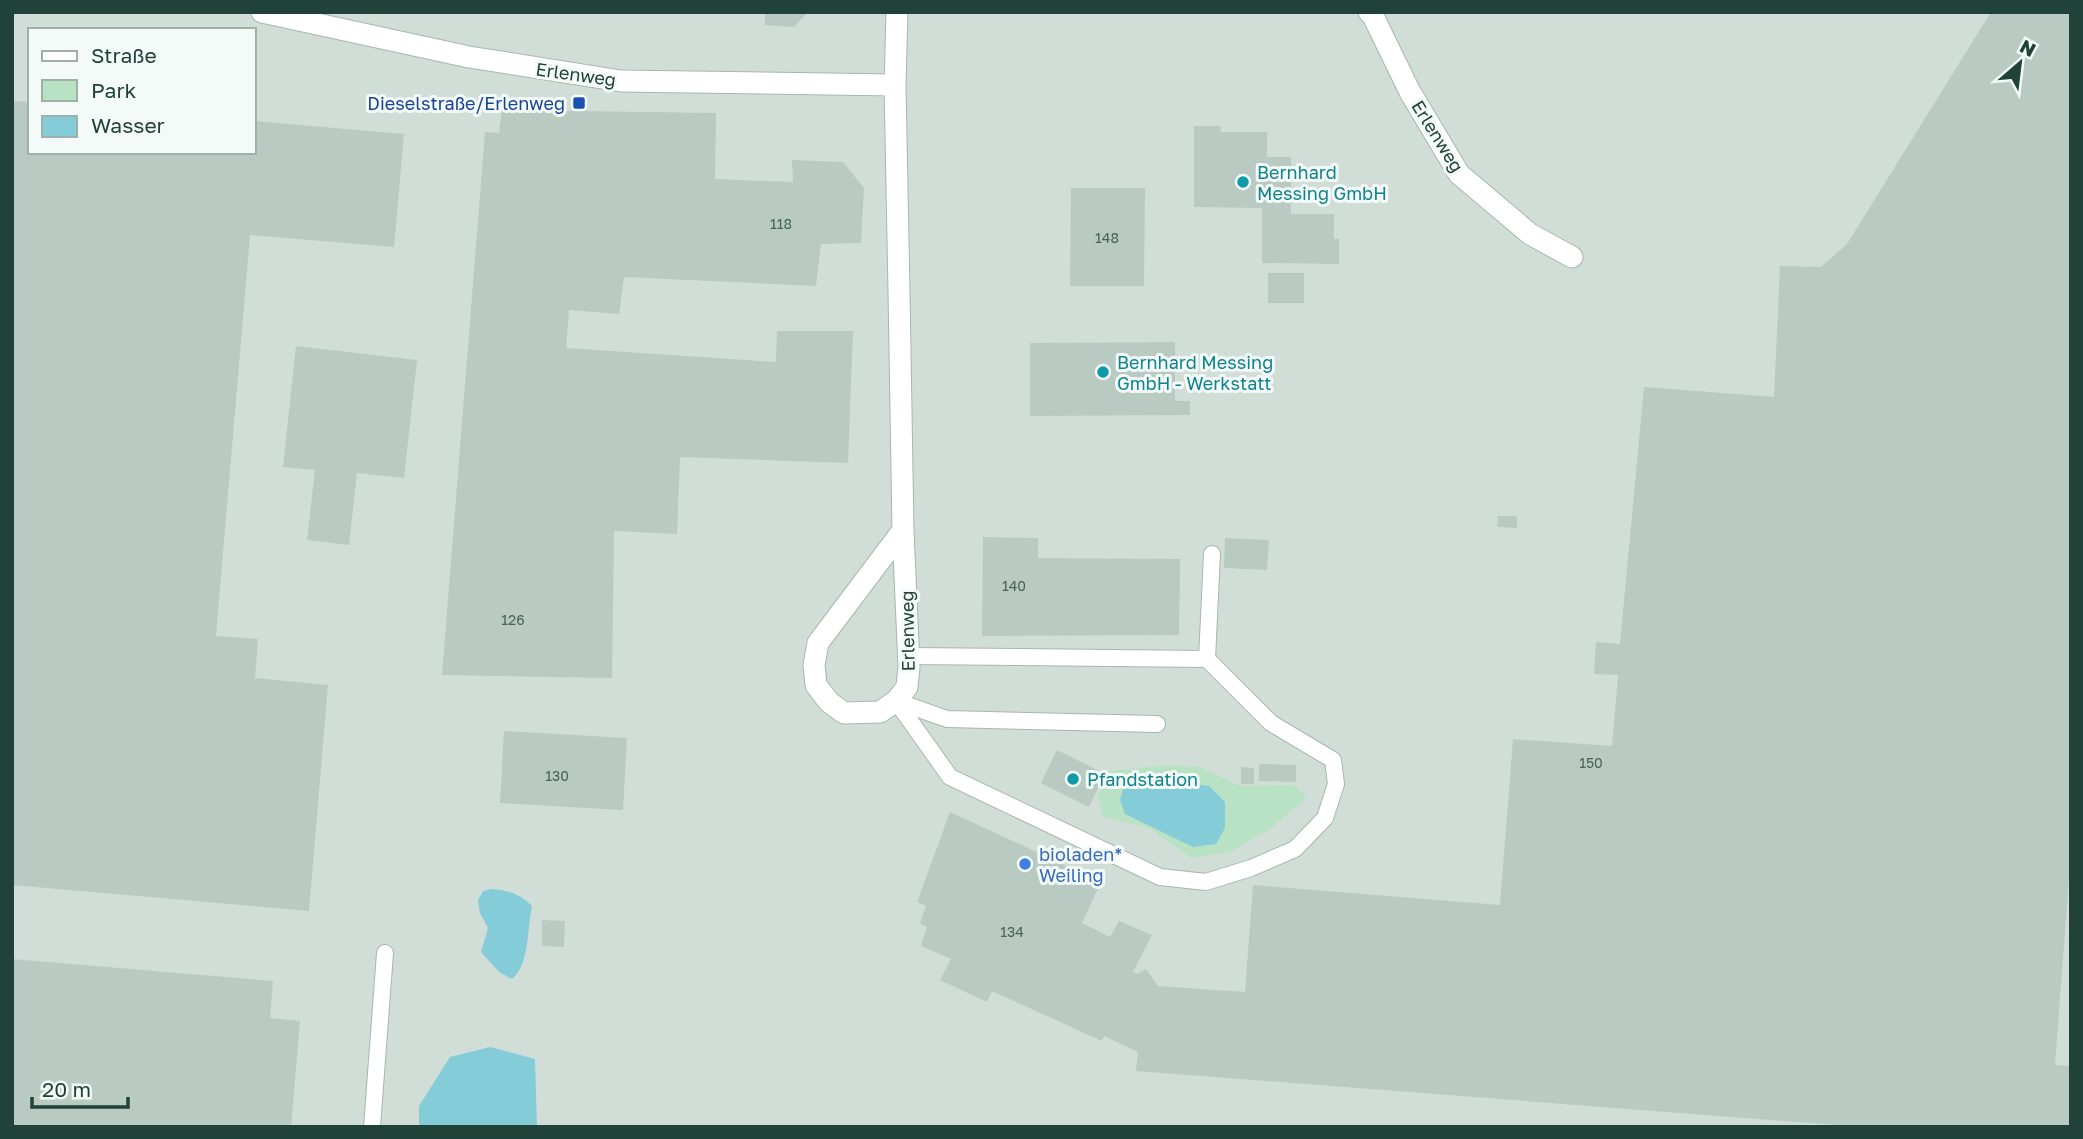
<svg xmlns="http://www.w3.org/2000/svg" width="2083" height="1139" font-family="'Golos Text',sans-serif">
	<rect width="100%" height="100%" fill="#e3eee9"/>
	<!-- built -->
	<path fill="#d1ded8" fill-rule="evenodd" d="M12 12H2071V1127H12ZM30 30H254V152H30Z"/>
	<!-- green -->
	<path fill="#b9e2c4" d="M1167 765 1200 767 1240 786 1293 785 1307 797 1270 829 1230 852 1191 858 1149 828 1103 817 1098 795 1110 771Z"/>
	<!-- water -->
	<path fill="#85ccd9" d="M1159 780 1209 786 1225 802V828L1216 844 1193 847 1125 814 1120 800 1124 786 1139 782Z
		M491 889C508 890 520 894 532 906 527 928 530 964 512 979L499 972 481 952 488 928 480 913 478 900 483 891Z
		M490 1047 535 1059 537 1127H419V1106L450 1057Z"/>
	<!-- building -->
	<path fill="#b8cac2" d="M765 12H808L794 27 765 25Z
		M1991 12H2071V852L2055 1065 2071 1066V1127H1861L1136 1071 1138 1052 1104 1036 1102 1041 992 991 987 1002 940 980 951 959 921 946 927 927 920 923 926 906 917 902 950 812 1101 882 1082 923 1110 937 1119 921 1152 935 1133 972 1138 974 1146 969 1158 986 1245 992 1253 885 1500 905 1513 739 1612 746 1618 675 1594 674 1596 642 1620 644 1644 387 1774 397 1780 266 1821 267 1847 244Z
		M12 101 30 102V152H254V121L404 134 394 247 250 235 216 636 258 639 255 678 328 685 309 911 12 885Z
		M502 110 716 113 715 179 793 182 792 160 843 162 864 188 861 243 821 244 816 286 624 277 619 314 569 310 566 348 776 362 777 331H853L848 463 680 457 677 534 614 531 612 678 442 675 485 132 499 133Z
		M1194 126H1220L1221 132H1267V157H1291V214H1334V239H1339V264L1262 263V208L1194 207Z
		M1071 188H1145L1144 286H1070Z
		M1268 273H1304V303H1268Z
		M1175 342V401H1190V415L1030 416V343Z
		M296 346 417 360 404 478 357 473 349 545 307 540 315 470 283 467Z
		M1498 516H1517V528L1497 527Z
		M983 537 1038 538V558L1180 559 1179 635 982 636Z
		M1225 538 1269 540 1267 570 1224 568Z
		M504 731 627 738 623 810 500 803Z
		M1057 750 1105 774 1089 807 1041 783Z
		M1259 764 1296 765V782L1259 781Z
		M1241 767 1254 768V784H1241Z
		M542 920 565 921 564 947 542 946Z
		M12 959 273 981 270 1018 300 1021 291 1127H12Z"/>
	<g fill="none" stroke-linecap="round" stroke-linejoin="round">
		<!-- lane casing -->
		<g stroke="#a5b7b1" stroke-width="18">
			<path id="lane" d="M909 656 1207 659 1212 554
				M1157 724 947 719 896 701 950 777 1160 877 1206 882 1251 868 1295 849 1325 818 1336 784 1333 760 1271 723 1207 659
				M372 1127 385 953"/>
		</g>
		<!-- street casing -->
		<g stroke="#a5b7b1" stroke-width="23">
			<path id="street" d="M262 12 469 57 621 81 895 85
				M897 12 895 85 899 291 903 530 909 667 907 687 896 701 880 712 844 713 829 702 816 685 814 665 818 643 903 530
				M1369 12 1373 16 1410 92 1459 174 1530 234 1572 257"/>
		</g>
		<!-- lane -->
		<use href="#lane" stroke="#fff" stroke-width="16"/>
		<!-- street -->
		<use href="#street" stroke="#fff" stroke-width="21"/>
	</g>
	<!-- markers -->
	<rect fill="#1a4fb4" stroke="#f4faf7" stroke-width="2.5" x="572" y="96" width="14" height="14" rx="3.5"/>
	<g fill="#0f9aa8" stroke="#f4faf7" stroke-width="2.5">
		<circle cx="1243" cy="182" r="7"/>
		<circle cx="1103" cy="372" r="7"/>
		<circle cx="1073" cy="779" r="7"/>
	</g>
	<circle fill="#3f7fe0" stroke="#f4faf7" stroke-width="2.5" cx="1025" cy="864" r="7"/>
	<g text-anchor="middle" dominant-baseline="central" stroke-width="6" stroke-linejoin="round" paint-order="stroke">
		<!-- number labels -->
		<g font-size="14" fill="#46645b">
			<text x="781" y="223">118</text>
			<text x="1107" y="237">148</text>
			<text x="1014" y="585">140</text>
			<text x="513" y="619">126</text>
			<text x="1591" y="762">150</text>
			<text x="557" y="775">130</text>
			<text x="1012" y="931">134</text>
		</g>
		<!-- street labels -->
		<g font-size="18" fill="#204239" stroke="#f4faf7">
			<text transform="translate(576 74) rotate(8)">Erlenweg</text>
			<text transform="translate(1438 136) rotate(58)">Erlenweg</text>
			<text transform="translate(907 631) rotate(-91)">Erlenweg</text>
		</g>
		<!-- transit labels -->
		<g font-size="18" fill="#164399" stroke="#f4faf7" text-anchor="end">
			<text x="565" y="103">Dieselstraße/Erlenweg</text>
		</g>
		<!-- culture labels -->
		<g font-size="18" fill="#0d838f" stroke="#f4faf7" text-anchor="start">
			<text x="1257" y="172">Bernhard<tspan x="1257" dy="21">Messing GmbH</tspan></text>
			<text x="1117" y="362">Bernhard Messing<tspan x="1117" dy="21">GmbH - Werkstatt</tspan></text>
			<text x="1087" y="779">Pfandstation</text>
		</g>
		<!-- shop labels -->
		<g font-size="18" fill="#366cbe" stroke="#f4faf7" text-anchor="start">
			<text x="1039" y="854">bioladen*<tspan x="1039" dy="21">Weiling</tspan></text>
		</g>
	</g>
	<!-- border -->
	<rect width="2083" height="1139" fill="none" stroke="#204239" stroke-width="28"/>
	<!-- legend -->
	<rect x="28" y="28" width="228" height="126" fill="#f4faf7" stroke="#9fb0ab" stroke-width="2"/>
	<rect x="42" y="51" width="35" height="10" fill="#ffffff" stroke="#9fb0ab" stroke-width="2"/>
	<text x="91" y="63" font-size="21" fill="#204239">Straße</text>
	<rect x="42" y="80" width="35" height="21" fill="#b9e2c4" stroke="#9fb0ab" stroke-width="2"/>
	<text x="91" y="98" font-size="21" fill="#204239">Park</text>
	<rect x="42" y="116" width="35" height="21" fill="#85ccd9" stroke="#9fb0ab" stroke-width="2"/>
	<text x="91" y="133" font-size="21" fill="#204239">Wasser</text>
	<!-- north arrow -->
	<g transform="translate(2020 63) rotate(28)" stroke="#f4faf7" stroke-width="5" paint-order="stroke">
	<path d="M0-5L12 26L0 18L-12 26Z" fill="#204239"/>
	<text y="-10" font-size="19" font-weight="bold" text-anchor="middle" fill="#204239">N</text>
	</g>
	<!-- scale -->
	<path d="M32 1097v10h96v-10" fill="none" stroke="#204239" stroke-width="3.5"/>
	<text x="42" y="1097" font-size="21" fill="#204239" stroke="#f4faf7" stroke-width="5" paint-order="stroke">20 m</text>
</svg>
